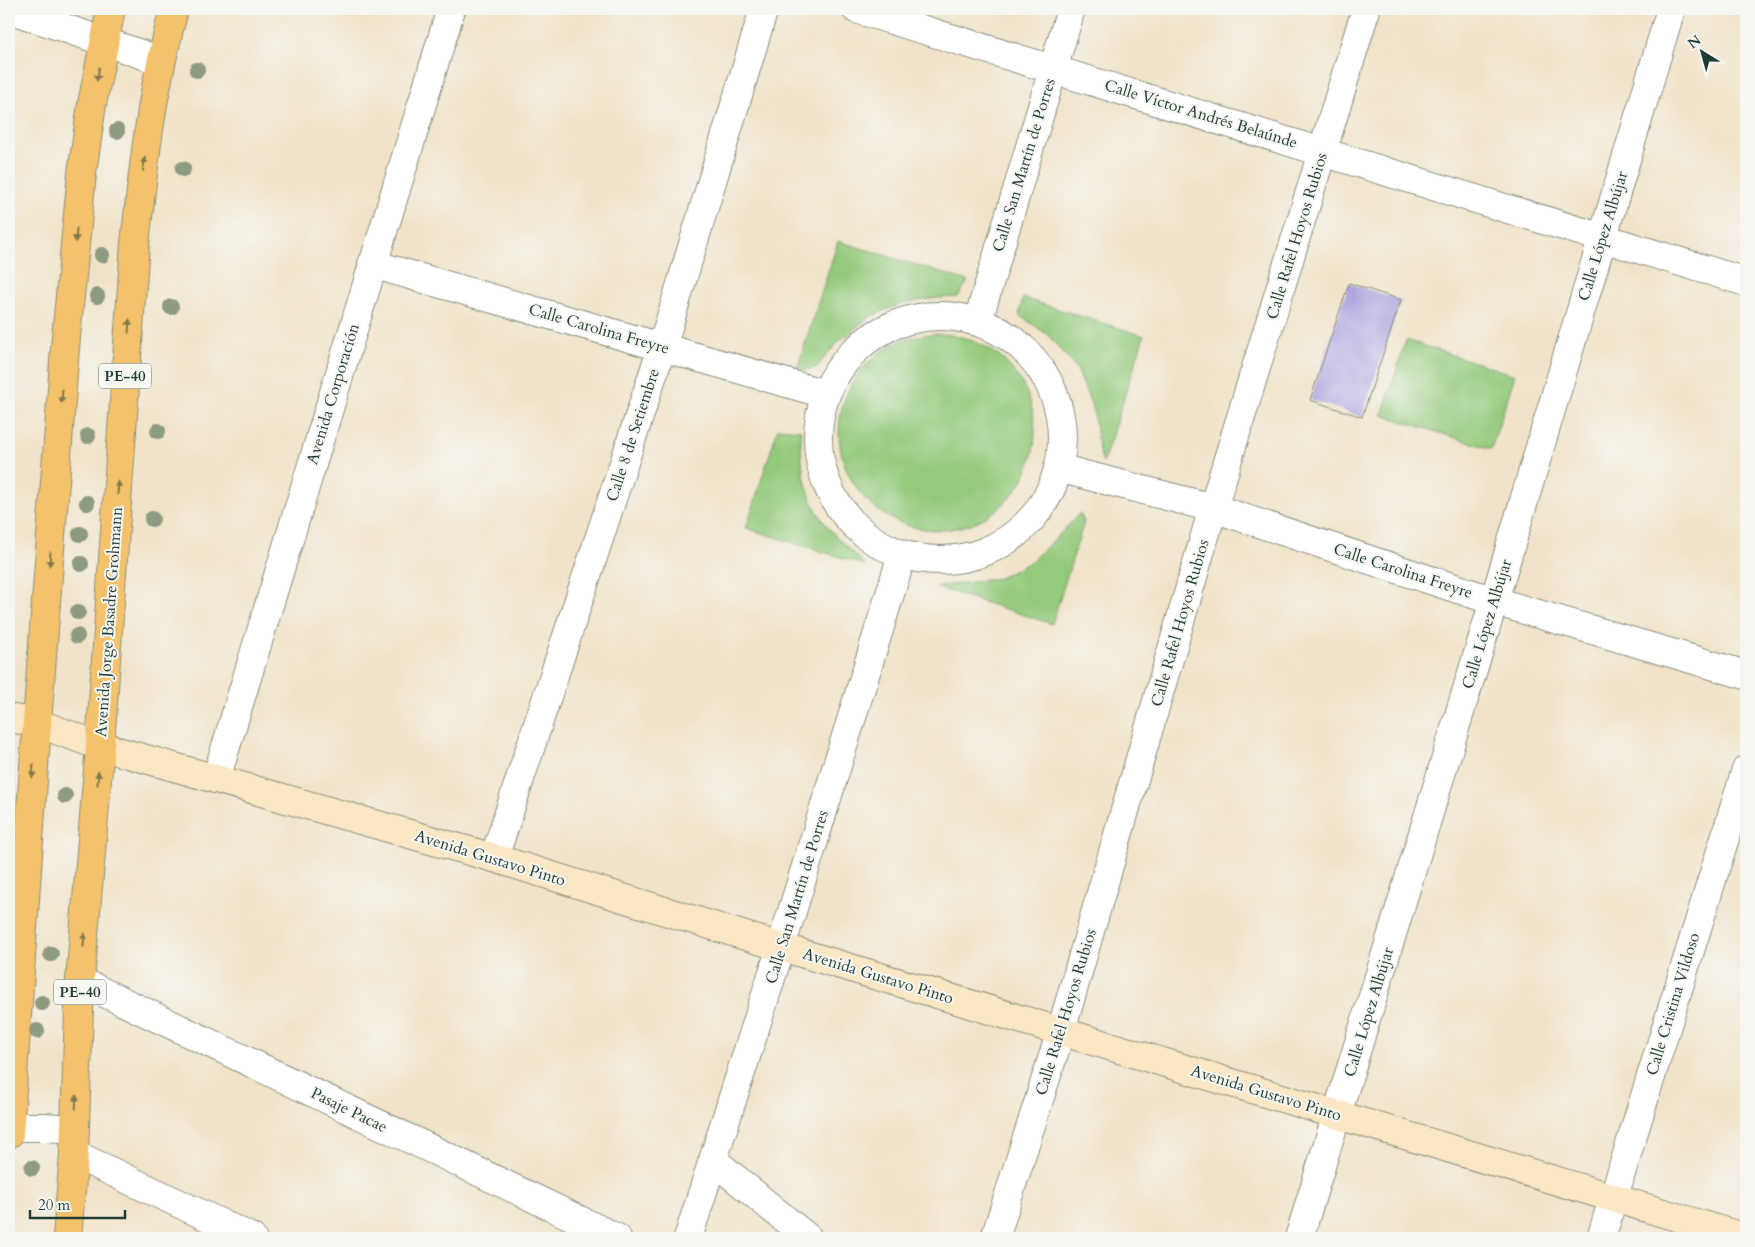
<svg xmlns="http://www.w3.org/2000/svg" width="1755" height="1247" font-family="Cardo,serif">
	<rect width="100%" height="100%" fill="#f6f6f2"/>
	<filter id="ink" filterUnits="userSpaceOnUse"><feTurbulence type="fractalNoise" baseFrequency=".02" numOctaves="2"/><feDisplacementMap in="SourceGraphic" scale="10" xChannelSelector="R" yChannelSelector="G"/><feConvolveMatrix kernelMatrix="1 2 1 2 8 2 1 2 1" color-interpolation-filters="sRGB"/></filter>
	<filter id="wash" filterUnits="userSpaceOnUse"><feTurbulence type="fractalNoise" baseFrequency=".0096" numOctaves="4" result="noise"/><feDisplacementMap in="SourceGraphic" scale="20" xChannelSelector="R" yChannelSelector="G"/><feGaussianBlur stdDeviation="1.12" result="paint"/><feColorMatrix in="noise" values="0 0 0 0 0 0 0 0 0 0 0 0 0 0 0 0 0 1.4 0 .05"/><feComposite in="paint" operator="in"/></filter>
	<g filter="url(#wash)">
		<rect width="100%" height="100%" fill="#f1e3c9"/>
		<!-- green -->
		<path fill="#94ca7c" stroke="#5a8458" d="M838 241 968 281 958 297 936 298 901 304 869 317 839 341 816 368 796 372Z
			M1023 298 1144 336 1103 463 1099 451 1093 409 1077 369 1048 335 1019 315Z
			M839 432a98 98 0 1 1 196 0a98 98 0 1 1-196 0Z
			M1406 340 1515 375 1491 449 1382 415Z
			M778 428 801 430C800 461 804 493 822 519 832 535 852 551 865 565L746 528Z
			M1080 513 1084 522 1052 624 936 587 1000 578 1030 562 1059 535Z"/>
		<g id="blocks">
			<!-- building -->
			<path fill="#aaa1e0" d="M1349 283 1401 300 1362 417 1310 400Z"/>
		</g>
	</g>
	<g filter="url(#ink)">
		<use href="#blocks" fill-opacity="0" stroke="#88907e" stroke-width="1"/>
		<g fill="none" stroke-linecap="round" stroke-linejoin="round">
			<!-- minor casing -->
			<g stroke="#88907e" stroke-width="30">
				<path id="minor" d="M9 9 161 61
					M856 9 1746 282
					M372 264 825 394
					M818 438a122 122 0 1 1 244 0a122 122 0 1 1-244 0Z
					M978 321 1071 9
					M1058 468 1213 508 1494 601 1746 675
					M216 779 451 9
					M494 858 662 347 764 9
					M80 981 617 1238
					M9 1127H44L75 1129
					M74 1154 252 1238
					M713 1160 808 1238
					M688 1238 781 947 902 555
					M995 1238 1061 1031 1213 508 1366 9
					M1299 1238 1494 601 1671 9
					M1601 1238 1746 770"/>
			</g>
			<!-- secondary casing -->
			<g stroke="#88907e" stroke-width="30">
				<path id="secondary" d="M9 718 37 723 100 746 494 858 781 947 1746 1238"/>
			</g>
			<!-- trunk casing -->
			<g stroke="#88907e" stroke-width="30">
				<path id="trunk" d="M9 1134 37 723 65 348 82 173 92 104 111 9
					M67 1238 74 1154 80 981 100 746 135 243C140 201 144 159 151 117 156 81 165 45 174 9"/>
			</g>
			<!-- minor -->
			<use href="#minor" stroke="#fff" stroke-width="28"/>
			<!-- secondary -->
			<use href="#secondary" stroke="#fbe7c3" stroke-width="28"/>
			<!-- trunk -->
			<use href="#trunk" stroke="#f4c26a" stroke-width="28"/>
		</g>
		<!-- trees -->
		<g fill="#8d9b81">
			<circle cx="197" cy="70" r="8"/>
			<circle cx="117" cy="131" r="8"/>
			<circle cx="183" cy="169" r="8"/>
			<circle cx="102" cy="255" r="8"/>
			<circle cx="97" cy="296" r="8"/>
			<circle cx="171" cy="307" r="8"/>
			<circle cx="158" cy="431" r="8"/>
			<circle cx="88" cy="436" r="8"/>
			<circle cx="87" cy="503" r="8"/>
			<circle cx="152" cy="519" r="8"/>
			<circle cx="80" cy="534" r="8"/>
			<circle cx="81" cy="564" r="8"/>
			<circle cx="78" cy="612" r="8"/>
			<circle cx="77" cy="636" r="8"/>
			<circle cx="65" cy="796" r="8"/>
			<circle cx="51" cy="954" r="8"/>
			<circle cx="42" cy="1003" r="8"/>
			<circle cx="37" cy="1031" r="8"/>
			<circle cx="32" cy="1168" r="8"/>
		</g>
		<!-- one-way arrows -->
		<defs><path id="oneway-solid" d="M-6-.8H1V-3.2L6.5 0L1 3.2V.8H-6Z" transform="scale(1.25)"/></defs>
		<g fill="#7f794c">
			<use href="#oneway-solid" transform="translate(98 74) rotate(101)"/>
			<use href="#oneway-solid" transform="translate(144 164) rotate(-82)"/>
			<use href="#oneway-solid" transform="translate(76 235) rotate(95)"/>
			<use href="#oneway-solid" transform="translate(129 326) rotate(-86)"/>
			<use href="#oneway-solid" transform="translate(62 396) rotate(94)"/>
			<use href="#oneway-solid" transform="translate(118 488) rotate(-86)"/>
			<use href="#oneway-solid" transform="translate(50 559) rotate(94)"/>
			<use href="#oneway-solid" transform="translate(33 771) rotate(94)"/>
			<use href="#oneway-solid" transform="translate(98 778) rotate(-85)"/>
			<use href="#oneway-solid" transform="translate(84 940) rotate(-85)"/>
			<use href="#oneway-solid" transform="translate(76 1102) rotate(-88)"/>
		</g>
	</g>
	<g text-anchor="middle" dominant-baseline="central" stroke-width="4" stroke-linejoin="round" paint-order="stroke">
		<!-- shield labels -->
		<g fill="#f6f6f2" stroke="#60746d" stroke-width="1">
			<rect x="99" y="363.5" width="52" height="25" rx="4"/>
			<rect x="54" y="979.5" width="52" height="25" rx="4"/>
		</g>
		<g font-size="15" font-weight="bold" fill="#1f3d34">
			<text x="125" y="376">PE-40</text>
			<text x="80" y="992">PE-40</text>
		</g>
		<!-- street labels -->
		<g font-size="16" fill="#1f3d34" stroke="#f6f6f2">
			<text transform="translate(1201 114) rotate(17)">Calle Víctor Andrés Belaúnde</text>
			<text transform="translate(1024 165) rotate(-73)">Calle San Martín de Porres</text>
			<text transform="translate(1297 236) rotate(-73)">Calle Rafel Hoyos Rubios</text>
			<text transform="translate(1603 236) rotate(-73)">Calle López Albújar</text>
			<text transform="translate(599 329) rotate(16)">Calle Carolina Freyre</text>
			<text transform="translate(333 394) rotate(-73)">Avenida Corporación</text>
			<text transform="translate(633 435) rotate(-72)">Calle 8 de Setiembre</text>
			<text transform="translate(1403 571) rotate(18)">Calle Carolina Freyre</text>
			<text transform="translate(109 622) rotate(-86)">Avenida Jorge Basadre Grohmann</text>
			<text transform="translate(1180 623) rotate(-74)">Calle Rafel Hoyos Rubios</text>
			<text transform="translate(1487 624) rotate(-73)">Calle López Albújar</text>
			<text transform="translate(490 858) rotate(17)">Avenida Gustavo Pinto</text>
			<text transform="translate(797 897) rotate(-73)">Calle San Martín de Porres</text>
			<text transform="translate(878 976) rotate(17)">Avenida Gustavo Pinto</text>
			<text transform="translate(1673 1004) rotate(-73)">Calle Cristina Vildoso</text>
			<text transform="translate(1066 1012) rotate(-73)">Calle Rafel Hoyos Rubios</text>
			<text transform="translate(1369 1012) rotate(-73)">Calle López Albújar</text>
			<text transform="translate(1266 1093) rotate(17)">Avenida Gustavo Pinto</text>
			<text transform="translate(349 1110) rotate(26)">Pasaje Pacae</text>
		</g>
	</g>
	<!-- margin -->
	<rect width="1755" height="1247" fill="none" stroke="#f6f6f2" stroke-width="30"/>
	<!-- north arrow -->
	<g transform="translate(1702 52) rotate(323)" stroke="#f6f6f2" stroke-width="4" paint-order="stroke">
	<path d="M0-4L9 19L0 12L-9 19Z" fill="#1f3d34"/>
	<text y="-8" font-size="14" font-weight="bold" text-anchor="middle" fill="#1f3d34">N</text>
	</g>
	<!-- scale -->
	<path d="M30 1210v8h95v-8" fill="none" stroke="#1f3d34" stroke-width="2.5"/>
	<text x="38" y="1210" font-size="15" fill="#1f3d34" stroke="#f6f6f2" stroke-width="4" paint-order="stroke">20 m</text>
</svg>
